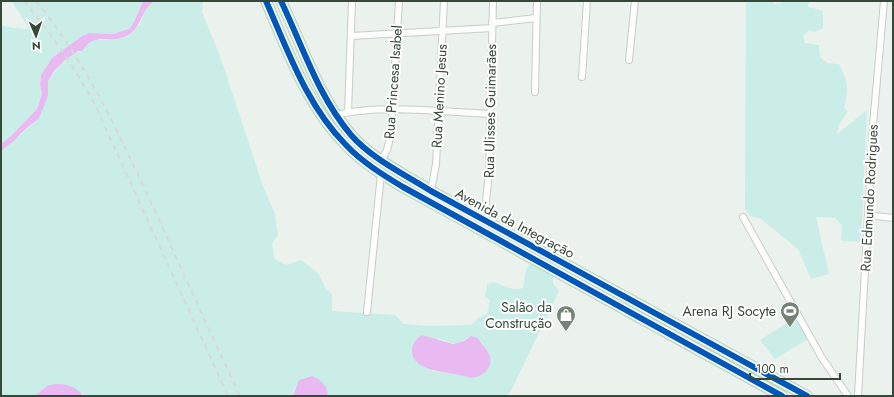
<svg xmlns="http://www.w3.org/2000/svg" width="894" height="397" font-family="Jost,sans-serif">
	<rect width="100%" height="100%" fill="#ebf1ec"/>
	<!-- green -->
	<path fill="#cbede8" fill-rule="evenodd" d="M12 1H143L134 22 129 29 113 34 89 33 82 36 52 58 41 75 40 85 42 94 37 109 11 136 1 144V25L13 28 29 29Z
		M155 1H203L202 12 220 56 263 186 275 214 278 235 272 244 275 259 286 265 301 260 319 274 325 288 332 294V311L395 315 404 324 430 326 471 325 478 318 487 314 490 300 485 297 487 284 494 282C504 286 512 291 523 288L526 270 530 264 553 276V283L559 291 510 393 504 396H327V392L295 387 293 396H83V394L47 386 35 396H1V151L32 125 48 96V81C56 71 68 52 82 51 96 32 97 44 111 38 121 35 130 29 140 25L145 9ZM468 337 478 338 489 354 470 378 460 374 432 371 438 338C449 343 459 347 468 337Z
		M746 1H771L775 4 782 3V1H809L808 7 823 11V28L815 32 809 30 803 36 805 43 819 45 820 57 827 63 839 64C848 82 849 87 844 108L848 111 839 125 837 134 867 110 861 242 841 241 842 225 835 218 816 217 829 274 811 279 798 249 761 219 750 216 745 209Z
		M796 317 808 339 775 359 760 340Z"/>
	<!-- water -->
	<path fill="#e8baf1" d="M143 1H155C140 9 143 28 126 36 107 45 97 30 82 51H78L65 60 54 71 48 81V96L39 118 21 133 15 140 1 151V144L11 136 37 109 42 94 40 85 41 75 52 58 82 36 89 33 113 34 129 29 134 22Z
		M422 335 453 344 464 341 471 336 478 338C481 344 486 348 489 354 495 367 482 378 470 378 454 371 411 374 412 350 412 344 417 338 422 335Z
		M312 376C320 379 329 386 327 396H293L299 380Z
		M55 384C66 384 76 386 83 396H35L47 386Z"/>
	<g fill="none" stroke-linecap="round" stroke-linejoin="round">
		<!-- minor casing -->
		<g stroke="#c7cec8" stroke-width="8">
			<path id="minor" d="M492 23 536 18
				M351 36 492 28
				M629 60 635 1
				M582 77 587 1
				M535 92 537 1
				M348 112 352 1
				M337 115C378 104 446 112 490 114
				M381 161 387 150 391 133 399 1
				M431 191 436 164 444 1
				M868 215 893 218
				M743 217 822 358 848 396
				M484 220 489 173 493 1
				M367 312 381 174
				M858 396 873 125 884 1"/>
		</g>
		<!-- primary casing -->
		<g stroke="#b8d4bc" stroke-width="12">
			<path id="primary" d="M266 1C288 51 307 106 346 145 362 162 383 175 403 187L782 396
				M281 1C303 47 318 96 351 135 372 159 404 174 431 191L807 396"/>
		</g>
		<!-- minor -->
		<use href="#minor" stroke="#fcfdfc" stroke-width="6"/>
		<!-- primary -->
		<use href="#primary" stroke="#e4f1e6" stroke-width="10"/>
		<!-- rail -->
		<path stroke="#d8d9d8" stroke-width="2" stroke-dasharray="5 5" stroke-linecap="butt" d="M24 1C52 35 74 66 95 105L228 396
			M36 1C90 67 119 135 155 211 183 273 211 334 240 396"/>
		<!-- cycleway casing -->
		<g stroke="#fff" stroke-width="8">
			<path id="cycleway" d="M266 1C288 51 307 106 346 145 362 162 383 175 403 187L782 396
				M281 1C303 47 318 96 351 135 372 159 404 174 431 191L807 396"/>
		</g>
		<!-- cycleway -->
		<use href="#cycleway" stroke="#0057b8" stroke-width="6"/>
	</g>
	<!-- icons -->
	<defs>
		<g id="stadium-pin" transform="scale(1)"><path d="M0 17L-7.5 6A9.5 9.5 0 1 1 7.5 6Z" fill="#758376" stroke="#fff"/><path d="M0-5a6.5 5 0 1 0 0 10a6.5 5 0 1 0 0-10ZM-3.5-1.8h7v3.6h-7Z" fill="#fff"/></g>
		<g id="shop-pin" transform="scale(1)"><path d="M0 17L-7.5 6A9.5 9.5 0 1 1 7.5 6Z" fill="#758376" stroke="#fff"/><path d="M-5-2.5h2.3a2.7 3.5 0 0 1 5.4 0H5L5.5 6h-11ZM-1.5-2.5h3a1.5 2.3 0 0 0-3 0Z" fill="#fff"/></g>
	</defs>
	<g fill-rule="evenodd">
		<use href="#stadium-pin" x="790" y="311"/>
		<use href="#shop-pin" x="566" y="315"/>
	</g>
	<g text-anchor="middle" dominant-baseline="central" stroke-width="4" stroke-linejoin="round" paint-order="stroke">
		<!-- street labels -->
		<g font-size="14" fill="#364837" stroke="#fff">
			<text transform="translate(393 82) rotate(-86)">Rua Princesa Isabel</text>
			<text transform="translate(439 96) rotate(-87)">Rua Menino Jesus</text>
			<text transform="translate(490 111) rotate(-89)">Rua Ulisses Guimarães</text>
			<text transform="translate(869 198) rotate(-87)">Rua Edmundo Rodrigues</text>
			<text transform="translate(515 223) rotate(28)">Avenida da Integração</text>
		</g>
		<!-- poi labels -->
		<g font-size="14" fill="#364837" stroke="#fff" text-anchor="end">
			<text x="552" y="307">Salão da<tspan x="552" dy="16">Construção</tspan></text>
			<text x="776" y="311">Arena RJ Socyte</text>
		</g>
	</g>
	<!-- border -->
	<rect width="894" height="397" fill="none" stroke="#364837" stroke-width="4"/>
	<!-- north arrow -->
	<g transform="translate(36 36) rotate(178)" stroke="#ffffff" stroke-width="3" paint-order="stroke">
	<path d="M0-3L7 15L0 10L-7 15Z" fill="#364837"/>
	<text y="-6" font-size="11" font-weight="bold" text-anchor="middle" fill="#364837">N</text>
	</g>
	<!-- scale -->
	<path d="M750 373v6h90v-6" fill="none" stroke="#364837" stroke-width="2"/>
	<text x="756" y="373" font-size="12" fill="#364837" stroke="#ffffff" stroke-width="3" paint-order="stroke">100 m</text>
</svg>
